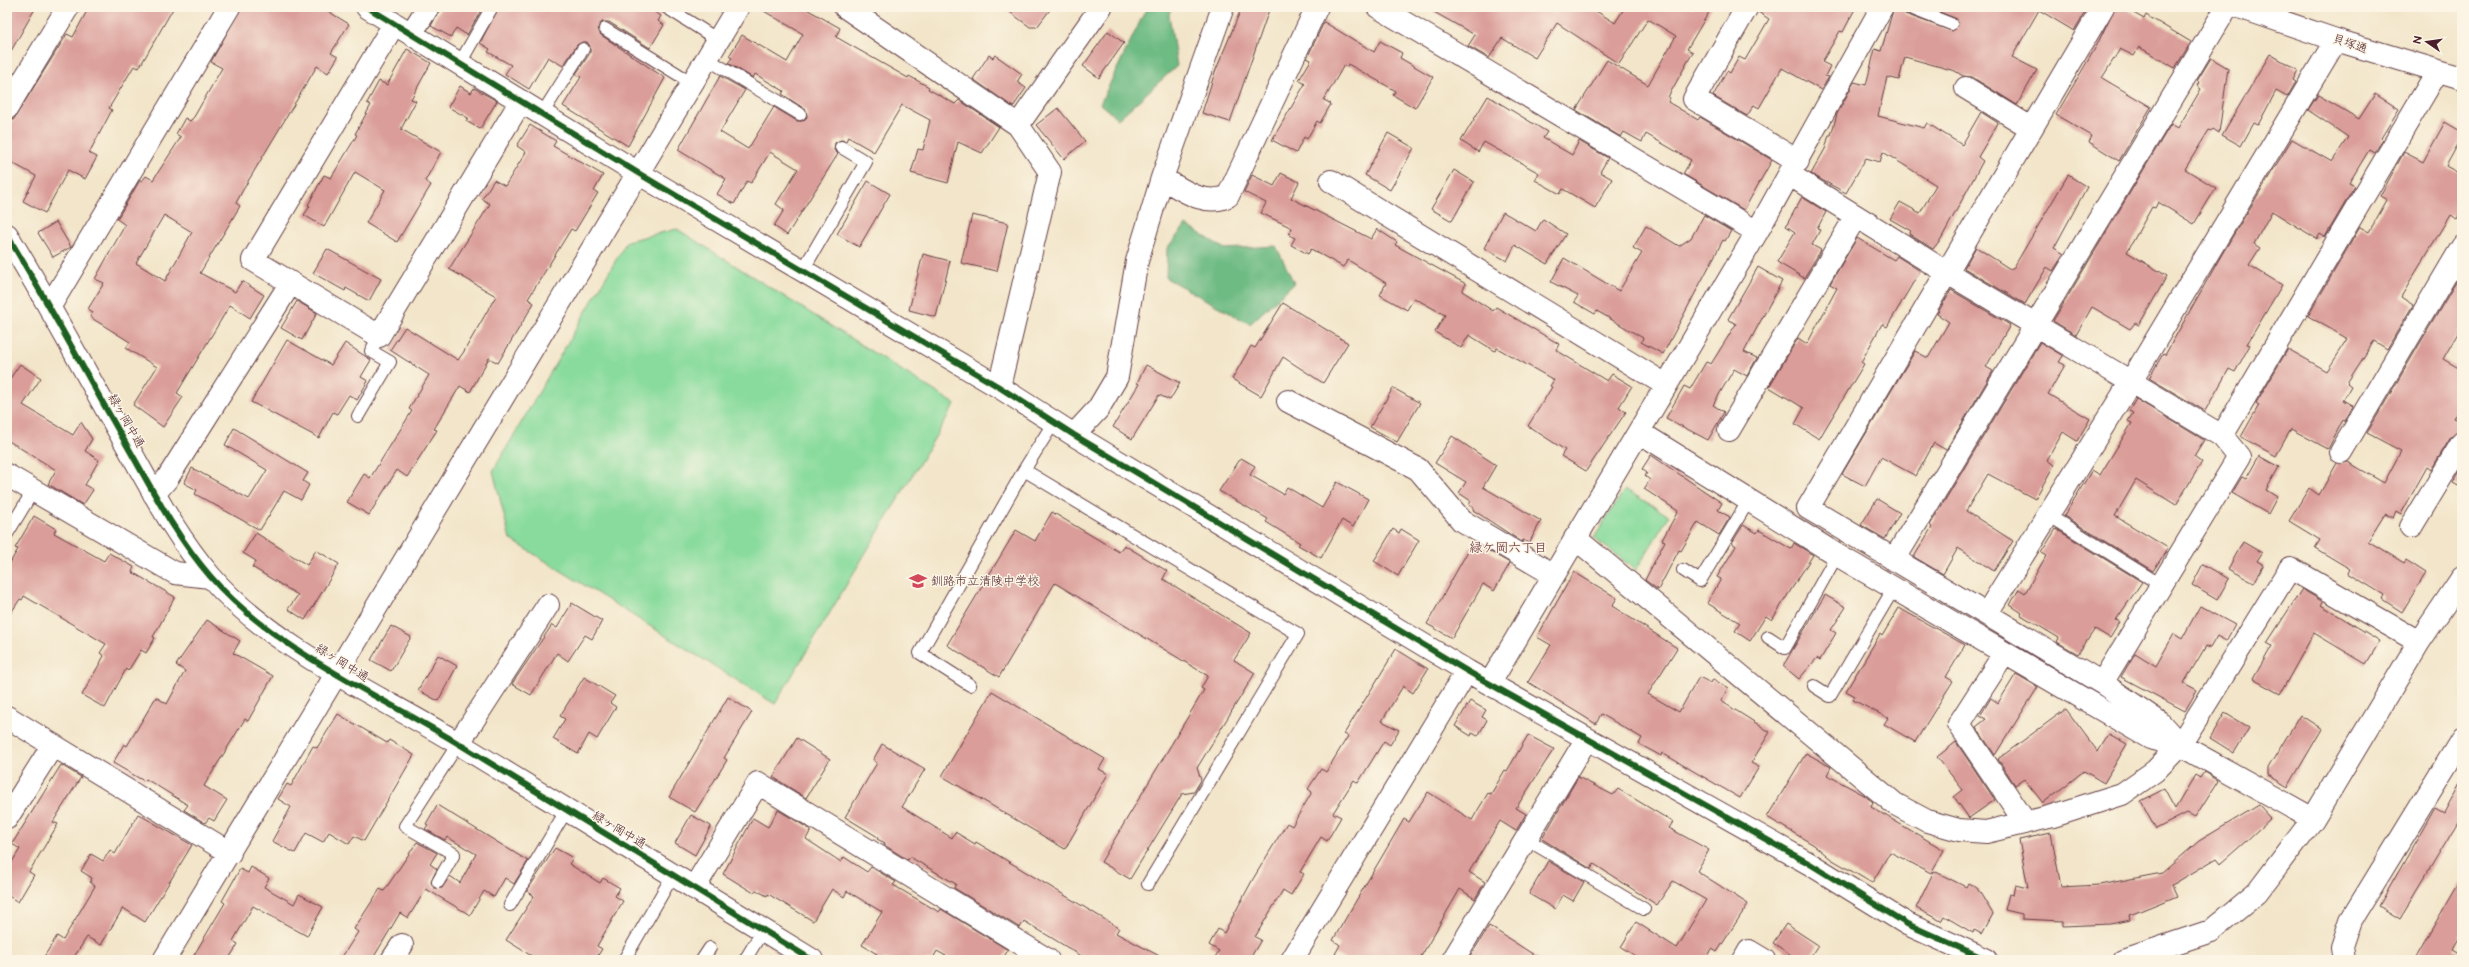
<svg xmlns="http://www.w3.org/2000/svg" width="2469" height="967" font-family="'Balsamiq Sans','Klee One',sans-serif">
	<rect width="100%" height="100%" fill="#fcf5e5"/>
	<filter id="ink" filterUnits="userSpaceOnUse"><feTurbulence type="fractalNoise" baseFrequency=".025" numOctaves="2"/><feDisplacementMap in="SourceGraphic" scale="8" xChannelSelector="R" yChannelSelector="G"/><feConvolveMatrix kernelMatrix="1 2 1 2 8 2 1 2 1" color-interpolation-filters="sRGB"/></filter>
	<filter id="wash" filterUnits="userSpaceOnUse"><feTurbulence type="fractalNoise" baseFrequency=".012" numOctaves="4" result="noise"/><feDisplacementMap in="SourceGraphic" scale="16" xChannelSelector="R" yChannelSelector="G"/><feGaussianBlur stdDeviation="0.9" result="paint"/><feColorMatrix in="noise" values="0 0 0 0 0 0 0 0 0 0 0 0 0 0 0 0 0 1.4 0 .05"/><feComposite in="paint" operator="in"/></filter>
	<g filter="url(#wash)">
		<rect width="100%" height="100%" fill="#f2e5c9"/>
		<!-- green -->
		<path fill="#89db9d" stroke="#6a7d64" d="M677 229 955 404 775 704 510 539 493 471 627 241Z
			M1625 489 1669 516 1636 570 1594 538Z"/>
		<!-- forest -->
		<path fill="#6ebb84" stroke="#5c6d58" d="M1147 7H1171L1169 15 1177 66 1118 119 1100 104Z
			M1186 225 1225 249 1276 246 1294 283 1250 324 1166 278 1167 248Z"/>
		<g id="blocks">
			<!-- building -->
			<path fill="#da9d99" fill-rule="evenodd" d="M7 7H36L7 58Z
				M89 7H174L139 68 134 66 109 108 112 110 89 153 97 157 85 179 68 170 45 213 23 201 36 176 7 160V130L67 34 73 37Z
				M241 7H321L349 24 331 53 338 57 328 73 317 66 244 188 236 203 240 206 200 273 235 292 242 281 264 295 250 318 230 305 177 393 183 397 163 427 133 405 157 367 126 348 130 342 90 317 93 312 88 309 104 283 95 279 125 225 117 219 140 180 142 181 146 176 153 180 181 137 176 134 185 118 190 121 194 117 222 68 211 62ZM164 215 192 232 165 281 136 263Z
				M441 7H483L467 35 456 28 451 37 431 26Z
				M499 7H646L661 16 658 21 664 25 650 48 609 22H602L598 28 601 35 665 78 628 146 563 106 581 77 576 74 590 53V46L587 42H583L577 45 563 66 548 57 529 89 505 74 511 65 488 52 490 49 480 43Z
				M757 7H803L840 28 836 37 908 78 909 76 929 87 928 89 955 104 959 100 999 127 982 153 958 142 948 183 911 173 918 149 923 150 930 120 902 105 874 152 848 137 846 141 841 140 835 143 834 150 838 154 787 235 774 226 784 210 776 204 798 169 770 152 751 183 747 181 734 204 717 194 726 179 678 150 720 76 745 90 720 132 748 149 774 107 797 121H803L807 117 806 110 782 94 784 91 755 74 753 78 728 63 732 58 729 56 742 35 787 62 803 34Z
				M1003 7H1052L1037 27H1030Z
				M1242 7H1270L1230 122 1202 113 1215 72Z
				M1425 7H1590L1615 23 1625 7H1712L1687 49 1693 52 1668 97 1670 98 1668 102 1698 120 1700 117 1772 160 1744 210 1683 174 1691 160 1646 134 1642 142 1624 132 1621 137 1576 110 1607 60 1648 85 1676 36 1648 19 1619 64 1557 23 1535 58 1502 38 1489 58 1468 46 1475 35Z
				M1759 7H1856L1843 32 1840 31 1822 62 1830 66 1825 76 1829 77 1821 90 1782 68 1759 108 1754 105 1747 116 1713 96 1727 71 1730 73 1739 57 1745 60 1769 19 1758 12Z
				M1894 7H1901L1905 14 1952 31 1958 26 1957 19 1928 7H2088L2074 31 2039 10 2012 57 2037 70 2017 105 1972 77 1963 76 1955 71 1905 57 1899 80 1887 77 1878 116 1924 128 1927 123 1962 145 1981 112 1998 123 1978 157 1983 161 1941 239 1933 249 1909 234 1911 231 1890 219 1900 202 1920 213 1936 185 1883 152 1880 162 1866 158 1846 193 1811 174 1825 149 1829 135H1831L1837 114 1854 82 1866 85 1875 49 1881 51Z
				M2115 7H2123L2144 19 2146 15 2191 42 2175 68 2139 47 2134 56 2120 49 2102 78 2151 107 2119 161 2089 142 2092 136 2056 115 2097 45Z
				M1324 22 1374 52 1380 41 1402 53 1400 58 1433 77 1415 108 1393 95 1396 91 1348 64 1347 67 1344 65 1324 100 1331 104 1320 123 1317 121 1307 139 1304 137 1296 153 1272 140 1305 84 1299 80 1311 60 1307 58Z
				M1108 31 1124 43 1099 78 1083 66Z
				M407 49 431 63 411 99 416 101 401 129 441 152 425 181 431 185 397 242 366 223 385 190 355 172 324 227 304 215 310 206 308 205 324 175 331 178 357 135 355 134 371 105 367 103 379 81 387 85Z
				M2270 54 2298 70 2293 80 2296 82 2287 97 2276 91 2258 125 2254 123 2241 146 2222 135Z
				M989 55 993 58 995 55 1022 74 1017 82 1026 88 1013 107 973 79Z
				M2211 58 2228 68 2219 133 2213 129 2211 131 2209 130 2185 169 2216 188 2194 224 2158 202 2155 208 2152 207 2127 252 2167 276 2139 325 2135 323 2130 329 2092 307 2076 335 2053 321 2171 124 2178 128 2191 106 2201 89 2197 86 2199 82 2197 81Z
				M460 86 471 93 474 88 497 101 480 129 466 121 468 118 448 107Z
				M2375 94 2399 109 2381 138 2383 140 2374 153 2369 150 2349 183 2355 186 2325 237 2320 234 2317 239 2272 211 2254 244 2260 248 2249 265 2282 285 2247 344 2250 345 2235 372 2229 369 2205 411 2149 378 2163 354 2165 355 2222 254 2292 139 2332 162 2348 137 2308 110 2318 95 2359 119Z
				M1488 96 1547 132 1543 138 1572 155 1579 141 1608 158 1600 172 1612 179 1595 208 1563 189 1560 194 1535 180 1539 173 1484 142 1478 152 1461 141Z
				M1058 108 1085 141 1064 159 1036 125Z
				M2445 122 2462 132V137L2446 166 2462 175V210L2457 219 2450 215 2401 297 2413 305 2387 349 2374 341 2347 383 2351 386 2343 400 2353 406 2345 421 2343 420 2328 449 2291 429 2276 456 2241 437 2259 405 2256 403 2288 349 2327 371 2348 339 2308 316 2360 227 2369 232 2387 200 2380 196 2404 152 2423 162Z
				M530 125 556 141 553 146 603 175 594 191 598 193 575 231 571 229 528 299 534 303 498 363 489 358 470 392 460 386 434 429 437 430 407 477 397 470 369 515 347 502 364 474 370 478 412 411 409 409 429 375 390 350 405 327 458 360 463 353 496 296 449 269 490 204 482 199 494 180 505 186 526 152 517 146Z
				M1388 133 1414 148 1390 190 1365 175Z
				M1454 170 1474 182 1452 221 1431 209Z
				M1281 173 1299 182 1291 198 1371 239 1377 229 1397 242 1395 245 1466 284 1462 291 1493 311 1496 307 1559 344 1556 350 1607 381 1612 374 1632 386 1619 407 1626 412 1586 471 1561 456 1565 450 1528 426 1552 387 1550 386 1554 380 1497 348 1495 351 1469 335 1461 348 1435 332 1445 315 1414 298 1407 310 1380 295 1386 283 1348 260 1343 267 1311 249 1308 254 1291 245 1295 238 1289 235 1292 228 1261 213 1266 203 1244 192 1252 175 1274 186Z
				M2068 175 2087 187 2054 248 2064 254 2053 271 2047 267 2025 304 1964 268 1976 247 2010 269 2014 267Z
				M868 181 890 194 859 247 837 234Z
				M1802 197 1826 212 1817 229 1820 230 1812 245 1821 250 1804 278 1777 262 1795 232 1786 226Z
				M1503 212 1536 231 1543 219 1566 234 1547 264 1515 245 1507 261 1484 248Z
				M972 215 1008 223 997 271 961 263Z
				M1704 215 1731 231 1725 241 1723 240 1663 354 1641 342 1643 338 1597 311 1595 314 1574 302 1578 296 1551 282 1564 258 1619 291 1642 253 1633 248 1646 226 1679 246 1691 238Z
				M56 222 71 247 53 257 38 233Z
				M1857 238 1894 260 1897 256 1920 271 1887 327 1882 324 1861 362 1864 364 1819 439 1795 424 1804 408 1769 387 1798 338 1807 344 1837 288 1830 284Z
				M327 249 381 279 369 301 346 288 345 291 313 273Z
				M923 254 950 261 936 317 909 310Z
				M1758 267 1782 281 1744 352 1757 358 1747 376 1734 369 1713 405 1724 412 1708 440 1666 418 1684 386 1690 389 1706 362 1711 364 1736 324 1728 319Z
				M2462 272V326L2443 359 2462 370V402L2453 418 2462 422V431L2451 437 2431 470 2427 467 2401 514 2396 511 2393 518 2385 514 2368 541 2404 563 2406 560 2426 573 2402 612 2382 599 2384 595 2348 573 2350 569 2315 548 2320 540 2289 521 2309 488 2319 495 2337 463 2348 462 2384 483 2401 451 2367 433Z
				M1951 290 2010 325 1986 367 1993 371 1946 450 1934 443 1916 476 1881 457 1865 486 1842 474 1915 351 1928 358 1949 322 1937 314Z
				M297 301 317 313 302 340 281 328Z
				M1283 303 1348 343 1323 383 1283 357 1261 396 1232 379 1251 346 1255 348Z
				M287 340 331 365 345 343 371 360 361 377 368 381 357 400 349 395 337 414 333 412 319 438 251 402Z
				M2040 342 2063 356 2059 362 2065 365 2048 394 2090 419 2077 441 2063 432 2047 460 2054 465 2035 499 1988 474 1966 511 2013 541 1994 571 1958 548 1943 574 1914 557 1932 527 1930 525Z
				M20 364 41 378 23 405 73 435 81 422 92 439 85 451 99 460 85 485 93 490 83 505 48 484 56 470 7 440V383Z
				M1146 365 1180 383 1170 400 1159 395 1132 439 1113 427 1139 384 1137 383Z
				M1393 388 1420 403 1397 442 1370 427Z
				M2136 399 2204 440 2194 456 2202 462 2176 505 2136 480 2115 516 2168 548 2153 571 2064 516 2092 470 2100 475 2132 423 2128 421 2133 413 2129 411Z
				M234 428 308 473 303 481 309 485 301 500 284 491 260 530 195 494 197 490 184 483 192 468 249 499 267 470 225 445Z
				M1452 436 1496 465 1483 487 1541 521 1529 543 1523 540 1522 542 1473 510 1474 508 1469 505 1471 501 1459 493 1466 482 1435 463Z
				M1651 455 1722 503 1718 510 1730 517 1719 535 1698 522 1681 551 1679 550 1658 590 1645 580 1665 541 1662 540 1678 511 1644 489 1650 480 1645 476 1647 473 1642 469Z
				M2259 456 2279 467 2266 490 2277 497 2268 514 2232 493 2242 477 2246 479Z
				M1241 458 1255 466 1250 475 1283 494 1287 487 1322 508 1337 482 1368 499 1353 527 1342 520 1321 558 1298 545 1300 543 1266 522 1268 519 1219 491Z
				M2462 467V488L2453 483Z
				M1877 499 1900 513 1885 539 1861 525Z
				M1052 512 1119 552 1124 545 1167 571 1163 579 1251 633 1234 660 1255 673 1197 768 1201 780 1194 792 1182 794 1130 879 1101 862 1204 690 1201 688 1208 676 1055 583 999 677 947 645 1016 530 1035 541Z
				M34 516 56 529 54 533 104 561 109 553 134 567 132 572 175 597 153 637 155 638 146 653 141 650 128 671 126 669 105 708 82 695 104 656 100 653 106 644 24 596 22 600 20 599 7 619V568L18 549 15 548Z
				M1743 525 1757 533 1759 530 1791 549 1794 543 1813 555 1772 620 1766 616 1750 641 1735 631 1740 623 1707 603 1721 579 1717 577 1736 546 1732 543Z
				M1393 529 1399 533 1401 529 1419 540 1398 576 1374 561Z
				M2056 529 2142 582 2116 620 2120 622 2110 638 2095 629 2078 654 2057 642 2059 638 2021 615 2022 613 2010 605 2019 589 2025 593 2046 556 2041 553Z
				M256 533 307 565 316 550 339 564 305 620 288 609 298 595 252 567 256 561 243 553Z
				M1473 542 1510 563 1494 591 1483 584 1452 638 1427 624Z
				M2243 542 2262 553 2257 561 2264 565 2254 583 2228 569Z
				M2203 564 2229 579 2217 600 2192 585Z
				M1574 572 1617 598 1612 606 1677 648 1648 694 1679 712 1699 677 1711 683 1713 679 1728 688 1721 701 1770 732 1751 763 1759 767 1740 798 1662 753 1661 756 1639 744 1642 738 1601 714 1596 724 1528 682 1551 645 1537 637Z
				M2302 589 2323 602 2321 605 2380 641 2366 664 2314 633 2280 694 2253 679 2272 646 2267 643Z
				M1825 595 1846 607 1831 630 1836 633 1820 660 1817 658 1799 679 1783 666Z
				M572 603 602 621 592 639 585 635 568 661 557 653 531 695 512 684 552 625 557 628Z
				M2200 606 2235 625 2226 641 2217 636 2210 648 2206 646 2184 683 2197 690 2185 711 2121 677 2135 653 2156 666 2174 634 2182 639Z
				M1899 608 1965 645 1946 677 1953 681 1915 742 1884 724 1888 718 1853 700 1855 696 1846 691 1880 634 1882 636Z
				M207 620 240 641 233 653 273 676 248 721 245 719 204 786 227 800 214 821 209 818 205 823 184 810 188 805 146 779 144 781 113 763 124 744 127 746 156 697 167 704 185 671 176 665Z
				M391 626 411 637 391 671 371 660Z
				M1396 649 1428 669 1413 693 1403 686 1382 721 1399 730 1390 745 1384 741 1358 783 1354 780 1333 813 1341 817 1327 841 1321 837 1300 872 1304 874 1291 895 1283 890 1255 937 1261 940 1249 960H1213L1219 951 1209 945 1218 929 1224 933 1253 879 1287 823 1292 826 1312 792 1308 789 1321 769 1326 772 1348 736 1344 734Z
				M438 655 457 666 438 701 418 690Z
				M2016 674 2038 687 1995 755 1976 727 1986 719 1980 716 1991 698 1998 703Z
				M584 677 615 696 610 703 616 707 597 739 589 734 578 754 553 739 565 719 560 716Z
				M992 691 1105 759 1099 769 1108 774 1065 849 942 776Z
				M728 697 752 712 724 758 727 760 695 812 669 797Z
				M1470 701 1486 710 1482 717 1487 720 1478 736 1472 733 1471 736 1455 726Z
				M2066 709 2098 752 2109 734 2127 744 2104 783 2084 771 2043 803 2024 779 2015 785 1998 759Z
				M2225 713 2249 728 2234 753 2210 738Z
				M338 714 387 743 389 740 414 755 364 841 354 836 349 844 329 832 323 842 306 833 295 853 272 841 291 807 278 799 287 784 291 786 313 746 317 748Z
				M2300 715 2322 729 2288 787 2268 775V768Z
				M1528 735 1554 749 1516 808 1526 814 1516 831 1500 821 1469 872 1485 882 1475 899 1460 889 1419 960H1345L1335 954 1340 945 1333 940 1404 819 1409 822 1428 792 1472 820 1488 793 1491 794 1505 770 1507 771Z
				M797 738 830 759 806 798 773 777Z
				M1956 742 1995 800 1969 818 1954 797 1963 790 1937 757Z
				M882 744 925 769 902 807 952 838 955 832 975 844 976 842 1119 928 1116 933 1167 960H1088L1024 921 1020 928 954 888 956 884 910 857 908 860 884 845 885 843 877 839 878 837 845 817 877 763 873 760Z
				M1806 753 1831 767 1827 775 1864 795 1873 802 1871 807 1944 850 1931 873 1890 852 1872 883 1831 859 1814 845 1767 817Z
				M61 765 81 777 53 822 58 824 29 872 34 875 18 902 7 895V870L20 849 12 844Z
				M2204 772 2218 781 2195 817 2187 813 2156 829 2141 801 2164 789 2175 809 2195 775 2200 778Z
				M1578 777 1613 795 1618 789 1673 822 1669 828 1709 850 1697 871 1748 904 1717 952 1712 949 1706 960H1642L1621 947 1636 922 1677 948 1706 900 1673 881 1657 905 1594 864 1591 869 1542 839Z
				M2462 779V816L2400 919 2379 906 2435 808 2444 813Z
				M437 805 528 861 514 884 505 878 494 897 484 891 470 915 426 889 408 918 400 913 372 960H340L358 932 354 929 380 889 384 891 417 842 437 853 430 864 437 869 431 882 434 888H442L450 876 460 883 476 854 447 837 445 840 425 829 428 825 426 824Z
				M2259 805 2271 818 2245 842 2221 863 2217 858 2172 885 2177 896 2130 915 2131 920 2110 924 2063 926V921L2022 919V914L2005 910 2009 894 2013 895 2015 885 2028 888 2019 840 2051 833 2061 887 2099 885 2162 873 2199 841Z
				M778 810 811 830 806 839 841 862 844 857 867 872 871 867 896 882 893 885 939 912 941 909 1008 950 1002 960H953L937 951 932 960H873L877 954 862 945 882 912 847 891 844 897 832 889 813 921 768 894 767 896 756 890 754 893 723 874 753 818 768 827Z
				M138 814 192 845 145 922 123 908 101 945 87 937 72 960H42L57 936 63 940 95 886 90 882 92 878 81 871 91 854 103 861 110 850 115 854Z
				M691 815 711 826 695 855 675 843Z
				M555 848 573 858 569 864 600 883 603 878 620 888 615 896 623 901 597 946 602 949 595 960H538L506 940 534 896 527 891Z
				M1548 861 1584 882 1573 901 1563 895 1555 909 1529 894Z
				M251 867 269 878 264 887 294 904 299 894 323 907 307 936 253 906 233 941 238 944 228 960H191L225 903 222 901 240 869 248 873Z
				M1934 871 1966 887 1968 883 1977 888 1993 914 1982 934 1974 930 1973 933 1944 916 1941 921 1916 908Z
				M2462 877V932L2453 949 2462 954V960H2414Z
				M1786 924 1818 945 1808 960H1799L1773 943Z
				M1489 926 1542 960H1468Z"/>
		</g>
	</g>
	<g filter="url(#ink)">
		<use href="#blocks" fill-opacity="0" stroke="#633d43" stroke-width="1"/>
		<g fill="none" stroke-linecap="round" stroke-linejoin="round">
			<!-- service casing -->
			<g stroke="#633d43" stroke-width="14">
				<path id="service" d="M666 7 718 40
					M1908 7 1951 24
					M605 29 692 83
					M707 59 800 114
					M460 63 492 7
					M542 114 583 49
					M803 270 866 162 841 147
					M358 416 390 362 371 351 379 336
					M1054 422 1024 470 1298 634 1148 884
					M2048 515 2161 585
					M7 534 33 491
					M1683 570 1700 581 1749 500
					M1768 637 1785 648 1837 555
					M970 685 920 653 1024 470
					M1814 686 1830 696 1894 588
					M1528 840 1644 909
					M438 882 454 854 405 826 458 744
					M510 905 566 811
					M624 960 673 875
					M702 960 710 948
					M745 960 763 930"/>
			</g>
			<!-- minor casing -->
			<g stroke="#633d43" stroke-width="24">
				<path id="minor" d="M367 7 638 173 999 387 1074 435 1467 671 1810 864 1907 924 1987 960
					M845 7 1018 125
					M1378 7 1757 232
					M1747 7 1694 99 1798 161
					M2103 7 1808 508 2102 683 2159 722 2180 745
					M394 24 253 260 379 336 521 101
					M411 34 428 7
					M1966 88 2031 128
					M7 108 68 7
					M1790 175 1946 272 2222 436
					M1162 178C1183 190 1204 207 1228 196L1317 7
					M1331 181 1666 385
					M50 306 229 7
					M999 387 1050 172 1018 125 1101 7
					M1288 401 1418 469 1462 521 1554 575
					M1729 430 1856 216
					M1639 432 1837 555 2150 738 2180 745 2313 819
					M1074 435 1098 409 1117 377 1137 261 1162 178 1223 7
					M2341 452 2462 247
					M7 475 175 573 210 577
					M154 494 167 479 290 284
					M2411 527 2462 443
					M1575 538 1895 804 1927 821 1959 830 1986 832 2053 816 2122 794 2155 771 2180 745 2290 568 2419 642
					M1894 560 2227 7
					M1987 613 2130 383 2336 40
					M2004 654 1959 724 2025 822
					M1490 683 1757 232 1882 7
					M2102 683 2239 457 2222 436 2437 72
					M7 717 230 853
					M458 744 548 605
					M7 818 53 745
					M694 888 758 783 1048 960
					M164 960 738 7
					M392 960 402 945
					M1292 960 1467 671
					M1453 960 1586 740
					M1744 960 1749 951 1764 960
					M2124 960 2211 931 2257 893 2313 819 2419 642 2462 578
					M2344 960 2342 947 2351 920 2462 739"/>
			</g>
			<!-- tertiary casing -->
			<g stroke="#633d43" stroke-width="24">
				<path id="tertiary" d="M2239 7 2336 40 2462 78
					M7 235C50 305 88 378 129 449 154 493 177 538 210 576 271 648 379 695 459 744 577 816 695 888 812 960"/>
			</g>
			<!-- service -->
			<use href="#service" stroke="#fff" stroke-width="12"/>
			<!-- minor -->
			<use href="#minor" stroke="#fff" stroke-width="22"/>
			<!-- tertiary -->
			<use href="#tertiary" stroke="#fff" stroke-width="22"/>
			<!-- cycleway casing -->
			<g stroke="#fcf5e5" stroke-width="8">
				<path id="cycleway" d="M367 7 638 173 999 387 1074 435 1467 671 1810 864 1907 924 1987 960
					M7 235C50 305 88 378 129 449 154 493 177 538 210 576 271 648 379 695 459 744 577 816 695 888 812 960"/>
			</g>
			<!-- cycleway -->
			<use href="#cycleway" stroke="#1b5e20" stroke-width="6"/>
		</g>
	</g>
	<!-- icons -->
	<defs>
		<g id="school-bare" transform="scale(1.38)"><path d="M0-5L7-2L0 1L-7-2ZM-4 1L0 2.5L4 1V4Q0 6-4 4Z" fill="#d1495b" stroke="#fcf5e5" stroke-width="2.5" paint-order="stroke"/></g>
	</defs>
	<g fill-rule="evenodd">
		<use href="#school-bare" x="918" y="581"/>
	</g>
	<g text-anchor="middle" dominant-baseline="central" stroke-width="3" stroke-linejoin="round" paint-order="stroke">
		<!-- street labels -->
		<g font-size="12" fill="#4a1f2b" stroke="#fcf5e5">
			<text transform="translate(2350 44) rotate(18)">貝塚通</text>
			<text transform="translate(126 421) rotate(60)">緑ヶ岡中通</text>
			<text transform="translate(342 663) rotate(32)">緑ヶ岡中通</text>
			<text transform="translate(619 830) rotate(31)">緑ヶ岡中通</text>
		</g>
		<!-- poi labels -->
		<g font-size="12" fill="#4a1f2b" stroke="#fcf5e5" text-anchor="start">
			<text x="931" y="581">釧路市立清陵中学校</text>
		</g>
		<!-- neighbourhood labels -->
		<g font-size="13" font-weight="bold" fill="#7c4b52" stroke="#fcf5e5">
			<text x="1508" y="548">緑ケ岡六丁目</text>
		</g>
	</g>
	<!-- margin -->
	<rect width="2469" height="967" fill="none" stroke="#fcf5e5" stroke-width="24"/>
	<!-- north arrow -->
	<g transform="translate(2427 42) rotate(283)" stroke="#fcf5e5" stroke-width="3" paint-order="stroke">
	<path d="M0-3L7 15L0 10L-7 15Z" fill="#4a1f2b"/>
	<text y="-6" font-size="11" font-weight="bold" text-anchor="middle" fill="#4a1f2b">N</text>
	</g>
</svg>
